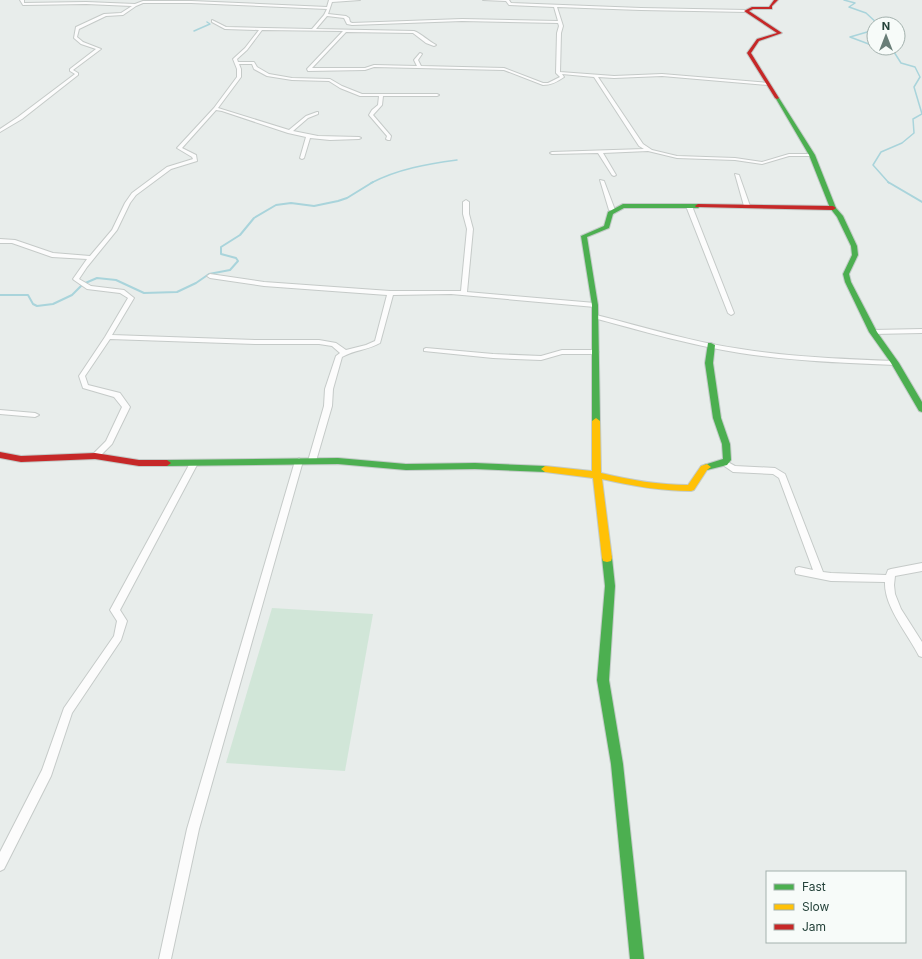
<svg xmlns="http://www.w3.org/2000/svg" width="922" height="959" font-family="Inter,sans-serif">
	<rect width="100%" height="100%" fill="#e8edeb"/>
	<!-- green -->
	<path fill="#d1e6d8" d="M272 608 373 614 345 771 226 763Z"/>
	<g fill="none" stroke-linecap="round" stroke-linejoin="round">
		<!-- stream-far1 -->
		<path stroke="#a9d4db" stroke-width="1.5" d="M844 0 855 3 849 7 866 13 878 24
			M874 30 850 37 874 46
			M194 31 210 24 207 22
			M880 48 894 52 901 63 915 67 920 77 914 87 922 114 913 119 914 133 902 143 881 152 873 165 889 183
			M371 183C398 169 427 164 457 160"/>
		<!-- stream -->
		<path stroke="#a9d4db" stroke-width="2" d="M888 182 922 202
			M0 295H28L33 304 37 306 53 304 72 295 83 284 97 278 116 280 144 293 177 292 196 283 209 274 230 270 238 261 236 258 221 254V247L240 235 254 218 276 205 291 203 314 206 338 201 347 198 373 182"/>
		<!-- street casing -->
		<g stroke="#c5cac8" stroke-width="2">
			<path id="street" d="M20 0H24V3L86 2 135 4 143 1H191L327 7 329 0H360L332 2 328 14 346 16 349 18 350 22 352 23 462 19 558 21 554 7 509 5 506 1 483 0H509L511 3 641 8 746 10 747 12 641 10 557 7 563 26 561 33 560 72 614 76 662 74 769 83 768 85 662 76 614 78 598 77 643 144 652 150 677 156 735 158 762 162 789 154H812L814 155 812 156H789L762 164 735 160 677 158 648 151 603 153 616 175 614 176 612 175 598 153 552 154 550 153 552 152 644 149 639 146 594 77 562 74 564 77C557 82 551 85 543 85L504 70 374 67 365 70 308 71 307 69 343 31 262 30 247 50 237 59 238 62H254L257 67 269 74 292 78 330 79 342 86 362 94H437L439 95 437 96H383L382 105 373 115 391 136 390 140H388L386 139 387 136 369 115 372 110 378 105 379 96H360L340 88 329 81 292 80 267 76 254 69 252 64H239L241 69V77L218 108 289 130 306 116 317 112H318V114L308 118 293 131 318 136 359 137 361 138 359 139 330 140 310 138 304 158 302 159 300 158 306 137 288 133 222 111 216 110 182 148 196 155 197 161 171 169 136 195 130 203 117 230 87 267 79 279 91 286 124 290 134 298 112 335 255 340H319L336 343 346 350 366 345 375 341 387 295 264 286 210 278 207 276 210 274 264 282 390 291H461L467 229 463 214V202L466 200 469 202V214L473 229 467 292 595 303 598 305 595 307 451 294 393 295 380 343C368 350 354 350 342 357L333 389 332 406 316 461 312 464 308 461 324 406 325 389 336 356 340 353 332 346 319 344H255L110 339 85 376 88 385 120 393 130 407 112 444 98 458 95 459 91 456 106 441 122 407 114 397 83 388 79 376 105 337 128 298 120 293 87 289 74 280 73 279 87 259 52 257 12 243H0V239L15 240 53 253 90 256 112 230 125 203 132 193 167 167 193 159 192 157 177 148 214 108 237 77V69L233 59 245 48 259 30 225 29 212 22V20L226 27 312 29 324 15 327 9 191 3H143L136 6 123 15 106 16 79 29 77 37 83 42 101 49 73 70 78 73V75L22 119 0 132V129L18 117 75 74 70 71V69L96 49 81 44 74 38 76 27 104 14 121 13 132 6 86 4 23 5ZM327 16 344 18 347 24 352 25 462 21 558 23 559 26 557 33 556 73 560 77 548 83H543L504 68 421 66 418 60 422 54 420 53 414 60 417 66 374 65 365 68H312L346 32 413 33 426 43 434 46 436 45C428 41 422 34 414 31L316 29Z
				M735 174 739 175 750 206 749 207 744 206Z
				M600 180 604 181 615 210 614 211 609 210Z
				M689 204 692 206 734 313 733 314 731 315 728 313 686 206Z
				M596 315C644 327 692 342 741 349 792 357 843 359 895 361L898 363 895 365C843 363 791 361 740 353 690 345 642 331 594 318V316Z
				M922 329V333L873 334 870 332 873 330Z
				M426 348 493 354 541 356 562 350H596L599 352 596 354H562L541 360 493 358 424 351V349Z
				M0 410 35 413 39 415 35 417 0 414Z
				M299 458 303 461 199 829 171 959H159L187 829 295 461Z
				M194 460 198 463 120 610 127 621 121 640 72 713 51 776 4 869 0 871V852L42 770 64 708 114 636 117 621 110 610 190 463Z
				M724 460 735 466 775 468 785 474 823 572 831 573 886 575 888 570 891 569 922 563V571L895 576 894 585 895 594 901 609 922 642V657L919 656C908 634 884 607 885 582L831 581 796 574 795 571 796 568 799 567 813 570 779 478 773 474 733 472 720 463Z"/>
		</g>
		<!-- fast casing -->
		<g stroke="#c3cbc8" stroke-width="2">
			<path id="fast" d="M775 97 779 98 815 155 836 208 843 216 857 246 858 255 849 274 851 282 877 332 899 363 922 402V412L919 411 891 363 869 332 845 282 843 274 852 255 851 246 837 217 830 208 809 155Z
				M623 204H698L701 206 698 208H624L613 214 609 228 587 237 598 305 600 421 596 424 592 421V305L581 236 604 226 608 212Z
				M708 343H711L715 345 713 363 721 418 730 444 731 460 727 465 707 470 704 469 703 467 704 465 723 459 722 444 713 418 705 363Z
				M338 458 406 464 475 463 545 466 549 469 545 472 475 469 406 470 338 464 167 466 163 463 167 460Z
				M607 554 611 555 612 558 615 586 609 680 623 764 644 959H630L611 764 597 680 605 586 602 558 603 555Z"/>
		</g>
		<!-- slow casing -->
		<g stroke="#c3cbc8" stroke-width="2">
			<path id="slow" d="M596 418 600 421 601 473C630 480 659 485 688 485L701 466 707 464 711 467 707 470 694 490 691 491C661 491 632 486 602 479L612 558 611 561 607 562 603 561 602 558 593 478 545 472 541 469 545 466 592 471V421Z"/>
		</g>
		<!-- jam casing -->
		<g stroke="#c3cbc8" stroke-width="2">
			<path id="jam" d="M774 0H778L772 6V9H753L749 11 782 33 759 41 751 53 779 98 777 99 775 98 747 53 757 39 777 33 744 11 752 7H769Z
				M698 204 833 206 836 208 833 210 696 207 695 206Z
				M0 452 21 456 95 453 139 460H167L171 463 167 466H139L95 459 21 462 0 458Z"/>
		</g>
		<!-- street -->
		<use href="#street" fill="#fcfcfc" fill-rule="evenodd"/>
		<!-- fast -->
		<use href="#fast" fill="#4caf50" fill-rule="evenodd"/>
		<!-- slow -->
		<use href="#slow" fill="#ffc107" fill-rule="evenodd"/>
		<!-- jam -->
		<use href="#jam" fill="#c62828" fill-rule="evenodd"/>
	</g>
	<!-- legend -->
	<rect x="766" y="871" width="140" height="72" fill="#f7fbf9" stroke="#a3b1ad"/>
	<rect x="774" y="884" width="20" height="6" fill="#4caf50" stroke="#a3b1ad"/>
	<text x="802" y="891" font-size="12" fill="#24423a">Fast</text>
	<rect x="774" y="904" width="20" height="6" fill="#ffc107" stroke="#a3b1ad"/>
	<text x="802" y="911" font-size="12" fill="#24423a">Slow</text>
	<rect x="774" y="924" width="20" height="6" fill="#c62828" stroke="#a3b1ad"/>
	<text x="802" y="931" font-size="12" fill="#24423a">Jam</text>
	<!-- north arrow -->
	<g transform="translate(886 36)"><circle r="19" fill="#f7fbf9" stroke="#a3b1ad"/>
	<path d="M0-3L7 15L0 10L-7 15Z" fill="#697e78"/>
	<text y="-6" font-size="11" font-weight="bold" text-anchor="middle" fill="#24423a">N</text>
	</g>
</svg>
